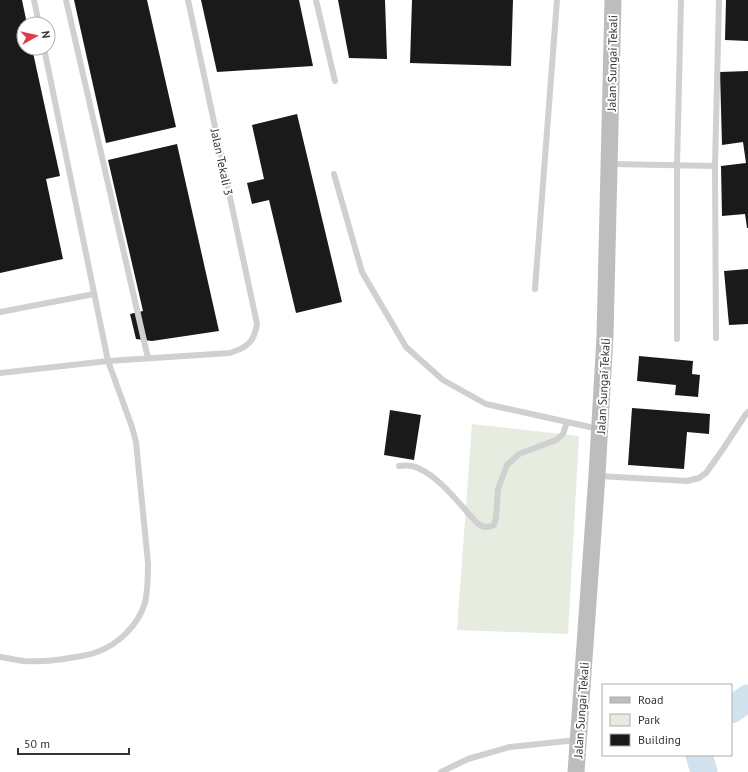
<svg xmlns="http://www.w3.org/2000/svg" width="748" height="772" font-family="'PT Sans',sans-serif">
	<rect width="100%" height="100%" fill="#fff"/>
	<!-- green -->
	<path fill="#e6ecdf" d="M472 424 579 436 568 634 457 630Z"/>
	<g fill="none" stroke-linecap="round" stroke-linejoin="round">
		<!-- river -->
		<path stroke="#cfe2ee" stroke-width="27" d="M731 710 748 698
			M699 755 704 772"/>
	</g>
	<!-- building -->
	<path fill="#1a1a1a" d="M0 0H22L27 24H24V48H32L60 176 46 179 63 259 0 273Z
		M74 0H147L176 127 106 143Z
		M201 0H299L313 66 217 72Z
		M338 0H385L387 59 349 58Z
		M412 0H513L511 66 410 63Z
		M726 0H748V41L725 40Z
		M748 71V228H747L745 214 722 216 721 166 746 163 743 142 722 145 720 72Z
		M297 114 342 302 296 313 269 200 252 204 247 183 264 179 252 125Z
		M177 144 219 331 152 341 136 339 130 314 143 311 108 160Z
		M748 269V324L729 325 724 271Z
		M639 356 693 361 692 374 700 375 698 397 675 395 676 385 637 381Z
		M632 408 710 414 709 434 687 432 684 469 628 465Z
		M390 410 421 415 414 460 384 455Z"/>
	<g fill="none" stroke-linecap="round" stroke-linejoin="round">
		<!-- lane -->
		<path stroke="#d0d0d0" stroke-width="6" d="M34 0 39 24
			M66 0 148 358
			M316 0 335 81
			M611 164 715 166
			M334 174 362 272 406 347 443 380 486 404 599 429
			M535 289 557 0
			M0 312 94 294
			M716 338 715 166 719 0
			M677 339V165L681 0
			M0 373 108 361 230 353C248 347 254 342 257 324L188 0
			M399 466C406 465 412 465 418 468 442 479 459 504 477 523 484 528 487 528 494 525L496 518 498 489 507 465 519 454 556 440 563 434 567 422
			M599 476 687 481 699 478 706 473 723 449 746 414 748 412
			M0 657C8 658 16 660 24 661 38 662 51 661 64 659 75 657 87 656 97 652 119 644 138 625 145 603 148 590 148 576 148 563L136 442 132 427 108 361 44 48
			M441 772 468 759 510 747 577 740"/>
		<!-- secondary -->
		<path stroke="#bdbdbd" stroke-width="17" d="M576 772 597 475 605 336 613 0"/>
	</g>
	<g text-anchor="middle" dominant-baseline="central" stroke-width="4" stroke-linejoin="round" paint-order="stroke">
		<!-- street labels -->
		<g font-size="12" fill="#333" stroke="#fff">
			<text transform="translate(612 63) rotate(-89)">Jalan Sungai Tekali</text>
			<text transform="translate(222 162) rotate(78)">Jalan Tekali 3</text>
			<text transform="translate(603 386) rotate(-87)">Jalan Sungai Tekali</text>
			<text transform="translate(581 710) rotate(-86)">Jalan Sungai Tekali</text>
		</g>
	</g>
	<!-- legend -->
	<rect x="602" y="684" width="130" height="72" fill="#ffffff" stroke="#adadad"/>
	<rect x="610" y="697" width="20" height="6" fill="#bdbdbd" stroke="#adadad"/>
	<text x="638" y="704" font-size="12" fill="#333333">Road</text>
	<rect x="610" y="714" width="20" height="12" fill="#e6ecdf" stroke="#adadad"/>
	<text x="638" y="724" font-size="12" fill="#333333">Park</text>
	<rect x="610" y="734" width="20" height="12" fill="#1a1a1a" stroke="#adadad"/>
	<text x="638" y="744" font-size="12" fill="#333333">Building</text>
	<!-- north arrow -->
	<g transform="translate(36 36) rotate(82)"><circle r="19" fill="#ffffff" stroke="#adadad"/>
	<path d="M0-3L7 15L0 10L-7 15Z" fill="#e63946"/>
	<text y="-6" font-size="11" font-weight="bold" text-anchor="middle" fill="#333333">N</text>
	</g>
	<!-- scale -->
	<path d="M18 748v6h111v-6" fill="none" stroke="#333333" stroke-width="2"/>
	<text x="24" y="748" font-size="12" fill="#333333" stroke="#ffffff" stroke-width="3" paint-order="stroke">50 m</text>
</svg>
